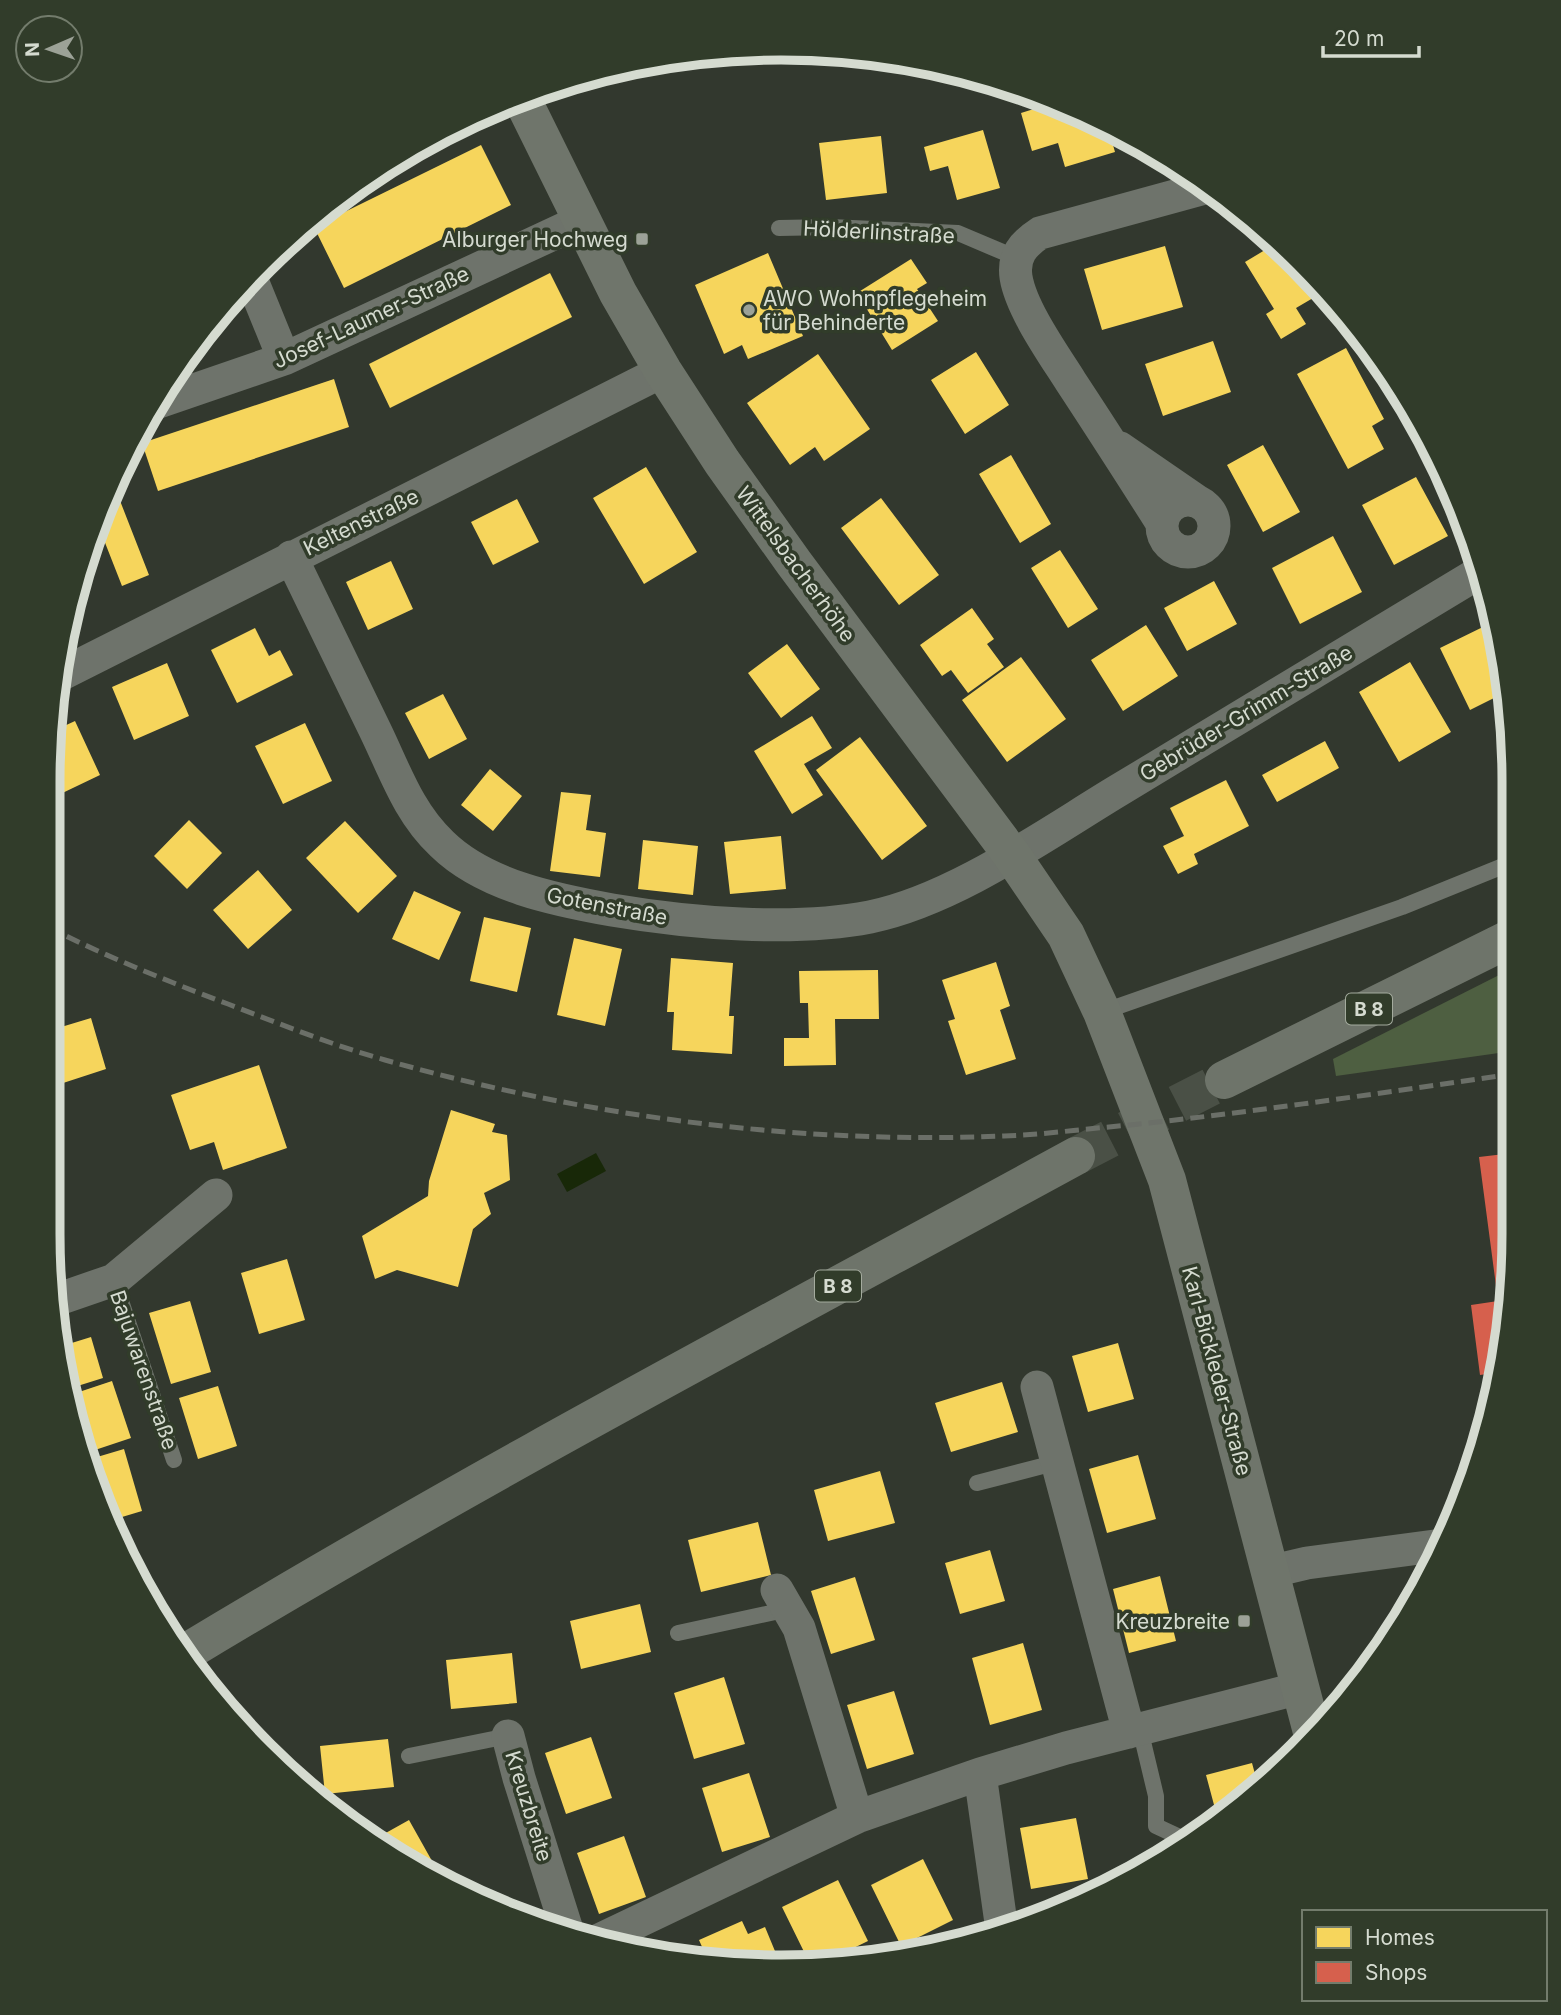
<svg xmlns="http://www.w3.org/2000/svg" width="1561" height="2015" font-family="Inter,sans-serif">
	<rect width="100%" height="100%" fill="#32382e"/>
	<!-- green -->
	<path fill="#4e5f41" d="M1513 968V1051L1336 1076 1333 1059Z"/>
	<!-- water -->
	<path fill="#182808" d="M596 1153 606 1171 567 1192 557 1174Z"/>
	<!-- homes -->
	<path fill="#f6d55c" d="M1053 103 1107 124 1115 152 1065 167 1058 143 1032 151 1021 113Z
		M983 130 1000 188 957 200 948 166 930 171 924 147Z
		M881 136 887 193 826 200 819 143Z
		M481 145 511 205 344 288 314 227Z
		M1275 244 1325 291 1296 308 1306 324 1281 339 1266 314 1274 309 1245 262Z
		M1165 246 1183 307 1102 330 1084 269Z
		M768 253 803 336 748 359 742 345 724 354 695 285Z
		M911 259 927 283 917 289 938 321 892 350 857 293Z
		M550 273 572 317 390 408 369 364Z
		M204 328 211 345 187 354 199 334Z
		M1213 341 1231 392 1163 416 1145 364Z
		M1346 348 1384 419 1372 426 1384 449 1348 469 1297 374Z
		M976 352 1009 405 965 434 931 380Z
		M818 354 870 429 824 461 815 447 790 465 747 403Z
		M334 379 349 427 158 491 142 443Z
		M1263 445 1300 512 1263 532 1227 465Z
		M1011 455 1051 524 1020 543 979 474Z
		M646 467 697 552 644 584 593 498Z
		M1416 477 1448 536 1394 565 1362 505Z
		M117 493 149 575 122 586 102 535 88 540 106 497Z
		M881 498 939 575 899 605 841 528Z
		M517 499 539 542 493 565 471 522Z
		M1333 536 1362 592 1300 624 1272 568Z
		M1060 550 1098 609 1068 628 1031 568Z
		M391 561 413 609 368 630 346 582Z
		M1214 581 1237 624 1187 651 1164 608Z
		M972 608 994 639 987 644 1004 667 968 693 951 670 942 676 920 645Z
		M1489 624 1492 632 1504 693 1470 710 1440 648Z
		M1146 625 1178 676 1123 711 1091 660Z
		M255 628 269 656 280 650 293 675 237 703 211 650Z
		M787 644 820 689 781 718 748 673Z
		M1021 657 1066 719 1007 762 962 700Z
		M1410 662 1451 732 1399 762 1359 692Z
		M167 663 189 716 134 740 112 687Z
		M443 694 467 739 429 759 405 713Z
		M812 716 832 748 804 764 823 795 792 814 754 751Z
		M75 721 100 775 52 798 49 791V733Z
		M305 723 332 781 283 804 255 746Z
		M860 737 927 826 882 860 816 770Z
		M1325 741 1339 768 1277 802 1262 775Z
		M490 769 522 796 493 831 461 805Z
		M1226 780 1249 826 1194 854 1198 864 1178 874 1163 846 1184 836 1170 808Z
		M561 792 591 795 586 830 606 833 600 877 550 871Z
		M189 820 222 853 187 889 154 856Z
		M345 821 397 876 358 913 306 858Z
		M781 836 786 889 730 894 724 842Z
		M643 840 698 846 693 895 638 889Z
		M258 870 292 910 248 949 213 910Z
		M414 891 461 912 439 960 392 939Z
		M484 917 531 928 517 992 470 981Z
		M574 938 622 949 605 1026 557 1015Z
		M671 958 733 963 729 1016H734L732 1054 672 1050 674 1012H667Z
		M996 962 1010 1006 1000 1010 1016 1059 966 1075 948 1021 955 1019 942 980Z
		M878 970 879 1019H835L836 1065 784 1066V1038H809L808 1003H800L799 971Z
		M91 1018 106 1069 57 1085 54 1078 48 1080V1031Z
		M259 1065 287 1148 223 1170 214 1142 190 1150 171 1095Z
		M451 1110 495 1124 492 1132 507 1135 510 1180 484 1193 491 1214 473 1229 458 1287 397 1270 375 1279 362 1236 428 1196 429 1181Z
		M47 1176 56 1199 47 1202Z
		M287 1259 305 1320 259 1334 241 1273Z
		M190 1301 211 1372 171 1384 149 1313Z
		M91 1337 103 1378 68 1389 62 1346Z
		M1118 1343 1134 1399 1088 1412 1072 1356Z
		M112 1381 131 1438 92 1451 73 1394Z
		M1002 1382 1018 1432 951 1452 935 1403Z
		M218 1386 237 1446 198 1459 179 1398Z
		M124 1449 142 1511 112 1520 87 1460Z
		M1138 1455 1156 1519 1107 1533 1089 1469Z
		M880 1471 895 1523 828 1541 814 1490Z
		M758 1522 771 1575 701 1592 688 1540Z
		M990 1550 1005 1601 960 1614 945 1563Z
		M1160 1576 1176 1641 1129 1653 1113 1589Z
		M855 1577 875 1640 831 1654 811 1591Z
		M640 1604 651 1652 581 1669 570 1621Z
		M1023 1643 1042 1710 990 1725 972 1658Z
		M512 1653 517 1703 451 1709 446 1660Z
		M724 1677 745 1744 694 1759 674 1693Z
		M894 1691 914 1754 867 1769 847 1705Z
		M591 1737 612 1798 566 1814 545 1753Z
		M388 1739 394 1787 325 1794 320 1746Z
		M1252 1763 1258 1785 1217 1816 1206 1775Z
		M749 1773 770 1837 722 1852 702 1788Z
		M1076 1818 1088 1879 1031 1889 1020 1828Z
		M409 1820 441 1877 437 1879 414 1870 375 1839Z
		M624 1836 646 1897 599 1914 577 1853Z
		M923 1859 953 1920 901 1946 871 1885Z
		M838 1880 868 1941 825 1962 810 1964 782 1907Z
		M742 1921 748 1934 765 1927 782 1968 707 1958 699 1940Z"/>
	<!-- shops -->
	<path fill="#d6604d" d="M1513 1153 1514 1235 1500 1372 1480 1375 1471 1305 1498 1301 1479 1157Z"/>
	<g fill="none" stroke-linecap="round" stroke-linejoin="round">
		<!-- primary-tunnel -->
		<path stroke="#4a5046" stroke-width="38" stroke-dasharray="38 19" stroke-linecap="butt" d="M1076 1156 1224 1080"/>
		<!-- lane -->
		<path stroke="#6e736b" stroke-width="16" d="M779 228 831 227 958 233 1017 258
			M1102 1012 1402 907 1513 862
			M114 1280 174 1460
			M977 1483 1058 1462
			M678 1633 789 1609
			M1140 1729 1156 1796V1826L1186 1840
			M409 1756 508 1736"/>
		<!-- street -->
		<path stroke="#6e736b" stroke-width="33" d="M251 278 284 359
			M156 403 284 359 581 221
			M1120 448 1197 501
			M1162 526a26 26 0 1 1 52 0a26 26 0 1 1-52 0Z
			M1162 523C1132 476 1102 429 1071 382 1054 355 1021 309 1016 277 1013 256 1023 244 1040 233L1208 187
			M291 557C319 615 347 673 375 730 395 771 408 812 442 844 485 886 556 900 612 910 689 923 793 932 870 917 954 900 1046 834 1119 790 1240 717 1360 644 1480 572
			M60 675 663 371
			M56 1300 114 1280 216 1195
			M1037 1387 1129 1732
			M1269 1572 1307 1563 1442 1545
			M777 1590 799 1628 857 1817
			M508 1736 519 1778 568 1933
			M980 1774 1002 1930
			M593 1943 857 1817 980 1774 1066 1748 1300 1688"/>
		<!-- secondary -->
		<path stroke="#6f756b" stroke-width="38" d="M521 97 618 293 663 371 722 462 794 563 1011 854 1066 935 1102 1012 1167 1180 1313 1736"/>
		<!-- primary -->
		<path stroke="#6e746a" stroke-width="38" d="M1224 1080 1513 937
			M185 1653C476 1477 777 1319 1076 1156"/>
		<!-- rail -->
		<path stroke="#6b6f68" stroke-width="5" stroke-dasharray="14 7" stroke-linecap="butt" d="M48 927C107 957 167 981 228 1004 280 1024 332 1045 385 1060 583 1116 799 1145 1004 1136 1039 1135 1074 1130 1109 1127 1244 1114 1379 1093 1513 1074"/>
	</g>
	<!-- markers -->
	<g fill="#9ca297" stroke="#313c2a" stroke-width="2.5">
		<rect x="635" y="232" width="14" height="14" rx="3.5"/>
		<circle cx="749" cy="310" r="7"/>
		<rect x="1237" y="1614" width="14" height="14" rx="3.5"/>
	</g>
	<g text-anchor="middle" dominant-baseline="central" stroke-width="7" stroke-linejoin="round" paint-order="stroke">
		<!-- shield labels -->
		<g fill="#313c2a" stroke="#a4ab9e" stroke-width="2">
			<rect x="1346" y="993.5" width="46" height="31" rx="5"/>
			<rect x="815" y="1270.5" width="46" height="31" rx="5"/>
		</g>
		<g font-size="19" font-weight="bold" fill="#d5dbd0">
			<text x="1369" y="1009">B 8</text>
			<text x="838" y="1286">B 8</text>
		</g>
		<!-- street labels -->
		<g font-size="21" fill="#d5dbd0" stroke="#313c2a">
			<text transform="translate(879 232) rotate(3)">Hölderlinstraße</text>
			<text transform="translate(371 317) rotate(-25)">Josef-Laumer-Straße</text>
			<text transform="translate(361 522) rotate(-26)">Keltenstraße</text>
			<text transform="translate(796 564) rotate(54)">Wittelsbacherhöhe</text>
			<text transform="translate(1246 713) rotate(-31)">Gebrüder-Grimm-Straße</text>
			<text transform="translate(607 906) rotate(11)">Gotenstraße</text>
			<text transform="translate(144 1370) rotate(71)">Bajuwarenstraße</text>
			<text transform="translate(1217 1371) rotate(75)">Karl-Bickleder-Straße</text>
			<text transform="translate(529 1806) rotate(73)">Kreuzbreite</text>
		</g>
		<!-- poi labels -->
		<g font-size="21" fill="#d5dbd0" stroke="#313c2a" text-anchor="end">
			<text x="628" y="239">Alburger Hochweg</text>
			<text x="763" y="298" text-anchor="start">AWO Wohnpflegeheim<tspan x="763" dy="24">für Behinderte</tspan></text>
			<text x="1230" y="1621">Kreuzbreite</text>
		</g>
	</g>
	<!-- crop -->
	<path d="M0 0H1561V2015H0ZM781 60H781A721 721 0 0 1 1502 781V1234A721 721 0 0 1 781 1955H781A721 721 0 0 1 60 1234V781A721 721 0 0 1 781 60Z" fill="#313c2a" fill-rule="evenodd"/>
	<path fill="none" stroke="#d5dbd0" stroke-width="9" d="M781 60H781A721 721 0 0 1 1502 781V1234A721 721 0 0 1 781 1955H781A721 721 0 0 1 60 1234V781A721 721 0 0 1 781 60Z"/>
	<!-- legend -->
	<rect x="1302" y="1910" width="245" height="91" fill="#313c2a" stroke="#737c6c" stroke-width="2"/>
	<rect x="1316" y="1927" width="35" height="21" fill="#f6d55c" stroke="#737c6c" stroke-width="2"/>
	<text x="1365" y="1945" font-size="21" fill="#d5dbd0">Homes</text>
	<rect x="1316" y="1962" width="35" height="21" fill="#d6604d" stroke="#737c6c" stroke-width="2"/>
	<text x="1365" y="1980" font-size="21" fill="#d5dbd0">Shops</text>
	<!-- north arrow -->
	<g transform="translate(49 49) rotate(268)"><circle r="33" fill="#313c2a" stroke="#737c6c" stroke-width="2"/>
	<path d="M0-5L12 26L0 18L-12 26Z" fill="#9ca297"/>
	<text y="-10" font-size="19" font-weight="bold" text-anchor="middle" fill="#d5dbd0">N</text>
	</g>
	<!-- scale -->
	<path d="M1323 46v10h96v-10" fill="none" stroke="#d5dbd0" stroke-width="3.5"/>
	<text x="1334" y="46" font-size="21" fill="#d5dbd0" stroke="#313c2a" stroke-width="5" paint-order="stroke">20 m</text>
</svg>
